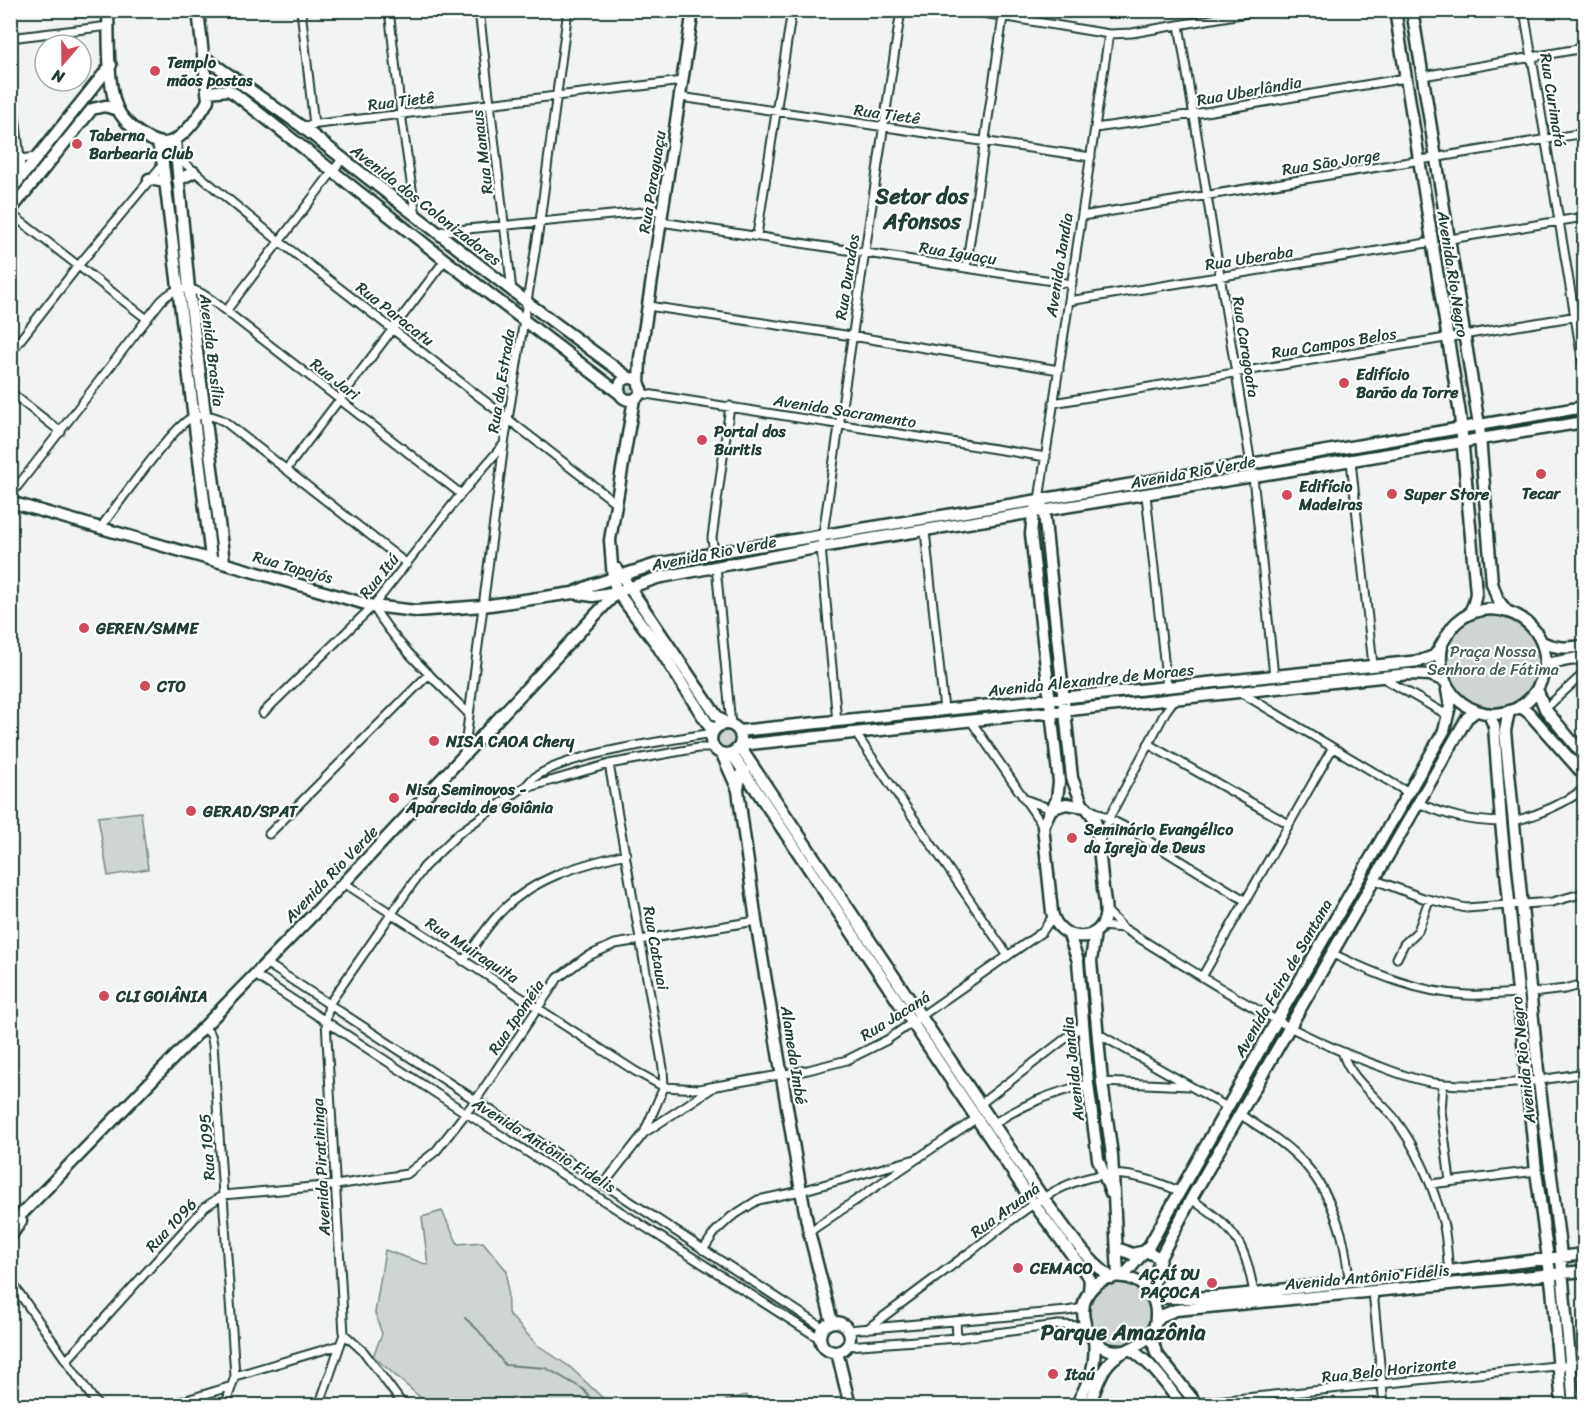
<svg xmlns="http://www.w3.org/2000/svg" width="1595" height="1416" font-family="Sriracha,sans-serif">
	<rect width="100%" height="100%" fill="#f2f3f3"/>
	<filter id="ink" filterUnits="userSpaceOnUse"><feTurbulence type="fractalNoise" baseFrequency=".0167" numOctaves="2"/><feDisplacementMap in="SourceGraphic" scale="12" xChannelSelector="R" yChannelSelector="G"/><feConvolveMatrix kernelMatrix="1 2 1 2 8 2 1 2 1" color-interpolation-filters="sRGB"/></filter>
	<g filter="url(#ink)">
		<!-- green -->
		<path fill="#ced5d3" stroke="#768984" stroke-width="1.5" d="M623 389a7 7 0 1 1 14 0a7 7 0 1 1-14 0Z
			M1444 661a48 48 0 1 1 96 0a48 48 0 1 1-96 0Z
			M718 740a9 9 0 1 1 18 0a9 9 0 1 1-18 0Z
			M141 812 148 869 108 876 98 817Z
			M442 1211 458 1244 483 1242 507 1271 508 1313 536 1344 570 1367 610 1405H479L473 1399 463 1405H429L373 1356 382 1334 375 1313 385 1250 428 1265 422 1217Z
			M1089 1314a31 31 0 1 1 62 0a31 31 0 1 1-62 0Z
			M746 1395 751 1405H725L726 1400Z"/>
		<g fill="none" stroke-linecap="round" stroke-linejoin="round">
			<!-- stream -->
			<path stroke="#6d807b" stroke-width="2" d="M465 1318 478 1330 505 1365 546 1368 583 1389 597 1406"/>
			<!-- street casing -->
			<g stroke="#1f3d34" stroke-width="11">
				<path id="street" d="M301 10 314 125
					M389 10 401 114 416 216
					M479 10 512 291
					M965 10 1109 34 1132 33 1264 10
					M1524 10 1584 371
					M198 13 223 10
					M1179 25 1253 477 1274 676
					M10 38 109 26
					M10 73 22 176
					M1423 76 1584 48
					M680 97 1091 157
					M301 126 683 81
					M1095 128 1194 114 1406 78
					M160 143 279 241 616 503
					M10 160 37 157
					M10 213 147 319
					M1082 216 1584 133
					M661 222 1072 284
					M436 232 663 210
					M757 235 792 10
					M1450 239 1584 217
					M966 268 1004 10
					M1069 301 1433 242
					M648 306 852 336 1059 370
					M226 311 343 158
					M10 353 78 266 163 164
					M10 392 61 432
					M640 393 1046 457
					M1053 403 1584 315
					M1351 461 1373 665
					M286 470 445 260
					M1146 495 1167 687
					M10 496 161 301C185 276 204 294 226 311L461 494
					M1039 500 1109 34
					M101 527C116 507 175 423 193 417 204 413 214 416 224 421L407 564
					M925 531 944 710
					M714 553 712 538 730 406
					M716 566 731 725
					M373 606C395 644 437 682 468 713
					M1383 678 1449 716
					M1240 692 1407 792
					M1545 709 1584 673
					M263 713 373 606 461 494 503 445
					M971 721 1043 826
					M837 722 821 547 901 10
					M856 734 1008 956
					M1148 744 1289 824
					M464 754 504 444 540 221 568 10
					M609 764 663 1068 664 1087 644 1133
					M527 785 533 786 609 764 698 748H714
					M1027 800 1051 809
					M1418 803C1449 816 1467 821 1501 822
					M1088 808 1131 830 1246 901
					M1514 821C1541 814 1562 805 1584 789
					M269 834 429 674
					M1100 841 1109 818 1166 711 1174 700
					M1375 880 1423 898 1466 908 1552 902 1584 893
					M344 883 635 1071 664 1087 699 1089 716 1086 808 1070 847 1060 887 1040 907 1026 1042 932 1053 916
					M1106 910 1123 928C1206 979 1287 1034 1379 1066 1399 1074 1423 1083 1444 1084 1491 1088 1538 1081 1584 1073
					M1101 926 1123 928
					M1333 954C1375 974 1419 993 1467 995 1484 996 1502 994 1519 993
					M1397 958 1404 944 1418 931 1429 900
					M463 961C475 946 485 929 497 916 531 878 579 865 626 854
					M266 963 822 1327
					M255 975 466 1113 819 1338
					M1202 977 1332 749
					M1532 993 1565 989 1584 984
					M204 1027 211 1035 213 1044 235 1376 225 1406
					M1097 1033 1227 1107
					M1343 1054C1350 1079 1378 1098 1394 1118 1417 1148 1433 1186 1443 1222 1447 1238 1447 1256 1449 1272
					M1102 1082 1189 1086
					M1443 1084 1441 1111 1450 1181
					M979 1105 1083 1025
					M1239 1114C1292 1146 1323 1171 1341 1233 1346 1249 1347 1266 1350 1283
					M993 1124C1024 1104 1052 1093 1088 1084
					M1431 1184 1536 1171
					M603 1185 644 1133 714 1087
					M1191 1199C1235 1229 1244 1240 1254 1293
					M809 1232 977 1118
					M703 1250 715 1232 731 1217 758 1200 801 1191 919 1158
					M10 1280 98 1406
					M1373 1291 1384 1406
					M956 1321 957 1338
					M867 1329C903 1302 938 1276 974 1249 1011 1221 1055 1180 1104 1175 1129 1172 1156 1181 1179 1191
					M848 1330 1067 1311 1083 1308
					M344 1334 364 1352 404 1406
					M847 1346 957 1338 1058 1325 1086 1326
					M66 1361 205 1207 223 1195 336 1185 407 1174 436 1151 476 1100 558 978 586 957 615 944 756 921
					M235 1376 340 1345
					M1196 1403 1584 1363
					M167 1406 232 1386
					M319 1406 344 1334 326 1021 329 1004 424 867 459 833 527 785C546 755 675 740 712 733"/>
			</g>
			<!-- secondary casing -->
			<g stroke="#1f3d34" stroke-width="15">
				<path id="secondary" d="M108 10C109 37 107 85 117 108 121 117 130 126 138 132 163 150 175 145 193 123 199 115 205 108 208 100L198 10
					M1395 10 1460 414 1476 593 1474 603 1469 614
					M1412 10 1479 425 1492 583 1498 600 1506 610
					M204 57 301 126 528 303 629 378
					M208 92 228 90 235 94 445 260 619 393
					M175 141 189 289 224 562
					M158 143 163 164 211 558
					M149 179 165 182
					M178 180 194 172
					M10 191 111 65
					M10 211 92 109 105 106 118 110
					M619 389a11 11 0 1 1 22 0a11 11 0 1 1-22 0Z
					M639 385 640 358 693 10
					M634 399 610 540 613 579 617 592 655 642 713 732
					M1041 504 1044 512 1072 778 1083 806
					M1037 505 1033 514 1031 534 1059 782 1057 799 1053 807
					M617 569 716 715 726 724
					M1542 642C1556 649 1569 648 1584 646
					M1544 674 1552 663 1584 657
					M1537 689 1545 709 1584 756
					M1520 706 1529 713 1584 775
					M1509 711 1505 731 1539 1081 1560 1247 1574 1406
					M1489 714 1494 726 1501 822 1536 1171 1552 1288 1562 1406
					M711 739a15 15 0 1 1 30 0a15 15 0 1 1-30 0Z
					M739 731 1420 661 1434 656C1443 645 1447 631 1457 622 1487 596 1535 612 1544 650 1546 660 1545 671 1541 681 1516 740 1430 714 1442 646
					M741 745 1409 674 1430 675 1443 680
					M740 747 1043 1198C1063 1224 1085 1260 1112 1278
					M722 754 738 790
					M732 754 1034 1204 1090 1279 1089 1292
					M745 771 740 775 738 790 756 921 801 1191 809 1232 832 1322
					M1066 804 1086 807 1094 818 1097 827C1099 847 1101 868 1103 888 1104 897 1107 908 1105 917 1099 945 1058 942 1052 912L1043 826 1051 809Z
					M1095 932 1091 961 1102 1082 1112 1155 1118 1276
					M1069 935 1078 961 1088 1084 1098 1159 1111 1193
					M10 1226 344 883 617 592
					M10 1237 21 1221
					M1117 1248 1132 1254 1146 1251 1160 1258
					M1123 1277 1149 1246 1277 1020 1444 731 1450 706 1447 690
					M1151 1295 1160 1258 1191 1199 1467 718 1476 711
					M1153 1297C1203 1301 1254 1293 1303 1287 1397 1278 1491 1266 1584 1254
					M1156 1322 1163 1315 1176 1310 1584 1271
					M820 1337a15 15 0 1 1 30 0a15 15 0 1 1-30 0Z
					M1151 1334 1156 1353 1198 1406
					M1130 1349C1153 1364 1166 1384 1182 1406
					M837 1352 850 1406
					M1076 1406C1089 1380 1097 1368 1094 1339
					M1089 1406C1095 1391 1100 1372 1111 1361 1128 1344 1156 1347 1156 1315 1157 1283 1118 1264 1094 1286 1076 1303 1082 1333 1101 1346 1107 1351 1116 1351 1123 1351"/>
			</g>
			<!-- primary casing -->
			<g stroke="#1f3d34" stroke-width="15">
				<path id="primary" d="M10 502 373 606 416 611 483 606 573 593 593 596 617 592 657 578 821 547 1584 422
					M573 593 592 585 657 564 714 553 1039 500 1584 407"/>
			</g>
			<!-- street -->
			<use href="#street" stroke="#fff" stroke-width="7"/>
			<!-- secondary -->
			<use href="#secondary" stroke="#fff" stroke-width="10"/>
			<!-- primary -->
			<use href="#primary" stroke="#fff" stroke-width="10"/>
		</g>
	</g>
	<!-- markers -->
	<g fill="#d1495b" stroke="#fff" stroke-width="2">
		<circle cx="155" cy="71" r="6"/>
		<circle cx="77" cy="144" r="6"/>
		<circle cx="1344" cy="383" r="6"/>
		<circle cx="702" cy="440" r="6"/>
		<circle cx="1541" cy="474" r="6"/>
		<circle cx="1392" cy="494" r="6"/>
		<circle cx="1287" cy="495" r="6"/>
		<circle cx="84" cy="628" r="6"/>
		<circle cx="145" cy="686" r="6"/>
		<circle cx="434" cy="741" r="6"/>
		<circle cx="394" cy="798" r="6"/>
		<circle cx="191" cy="811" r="6"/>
		<circle cx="1072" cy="838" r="6"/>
		<circle cx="104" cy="996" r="6"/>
		<circle cx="1018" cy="1268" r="6"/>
		<circle cx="1212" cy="1283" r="6"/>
		<circle cx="1053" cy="1374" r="6"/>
	</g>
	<g text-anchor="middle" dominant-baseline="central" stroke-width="4.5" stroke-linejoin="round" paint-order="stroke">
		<!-- poi labels -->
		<g font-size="16" font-weight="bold" fill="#1f3d34" stroke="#fff" text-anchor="start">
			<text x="167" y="62">Templo<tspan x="167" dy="18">mãos postas</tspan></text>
			<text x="89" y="135">Taberna<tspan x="89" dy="18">Barbearia Club</tspan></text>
			<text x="1356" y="374">Edifício<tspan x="1356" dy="18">Barão da Torre</tspan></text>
			<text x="714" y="431">Portal dos<tspan x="714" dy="18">Buritis</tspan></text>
			<text x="1299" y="486">Edifício<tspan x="1299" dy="18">Madeiras</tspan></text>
			<text x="1541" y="493" text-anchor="middle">Tecar</text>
			<text x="1404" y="494">Super Store</text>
			<text x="96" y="628">GEREN/SMME</text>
			<text x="157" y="686">CTO</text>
			<text x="446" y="741">NISA CAOA Chery</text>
			<text x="406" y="789">Nisa Seminovos -<tspan x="406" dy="18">Aparecida de Goiânia</tspan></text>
			<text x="203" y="811">GERAD/SPAT</text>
			<text x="1084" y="829">Seminário Evangélico<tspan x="1084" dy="18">da Igreja de Deus</tspan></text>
			<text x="116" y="996">CLI GOIÂNIA</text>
			<text x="1030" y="1268">CEMACO</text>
			<text x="1200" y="1274" text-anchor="end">AÇAÍ DU<tspan x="1200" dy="18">PAÇOCA</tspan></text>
			<text x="1065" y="1374">Itaú</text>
		</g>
		<!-- street labels -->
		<g font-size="16" fill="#1f3d34" stroke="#fff">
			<text transform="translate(1249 91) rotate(-10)">Rua Uberlândia</text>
			<text transform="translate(1553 100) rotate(81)">Rua Curimatá</text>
			<text transform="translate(401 101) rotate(-7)">Rua Tietê</text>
			<text transform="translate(887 114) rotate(8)">Rua Tietê</text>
			<text transform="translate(482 152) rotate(-97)">Rua Manaus</text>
			<text transform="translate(1331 162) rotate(-9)">Rua São Jorge</text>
			<text transform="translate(652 182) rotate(-81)">Rua Paraguaçu</text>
			<text transform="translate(426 205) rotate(38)">Avenida dos Colonizadores</text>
			<text transform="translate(958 253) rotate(9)">Rua Iguaçu</text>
			<text transform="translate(1249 258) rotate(-9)">Rua Uberaba</text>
			<text transform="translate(1059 265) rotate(-81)">Avenida Jandia</text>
			<text transform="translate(1453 274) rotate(81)">Avenida Rio Negro</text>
			<text transform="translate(847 277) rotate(-81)">Rua Durados</text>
			<text transform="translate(395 314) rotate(38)">Rua Paracatu</text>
			<text transform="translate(1334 343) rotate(-9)">Rua Campos Belos</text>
			<text transform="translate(1246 347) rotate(81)">Rua Caragoata</text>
			<text transform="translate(212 350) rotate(83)">Avenida Brasília</text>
			<text transform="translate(335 379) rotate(38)">Rua Jari</text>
			<text transform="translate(501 381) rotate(-81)">Rua da Estrada</text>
			<text transform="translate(845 411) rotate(9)">Avenida Sacramento</text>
			<text transform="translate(1193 472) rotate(-10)">Avenida Rio Verde</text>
			<text transform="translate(714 553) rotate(-11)">Avenida Rio Verde</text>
			<text transform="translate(293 567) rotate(16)">Rua Tapajós</text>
			<text transform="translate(379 576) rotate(-51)">Rua Itú</text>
			<text transform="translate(1091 680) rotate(-6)">Avenida Alexandre de Moraes</text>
			<text transform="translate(331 874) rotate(-46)">Avenida Rio Verde</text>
			<text transform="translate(656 948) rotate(80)">Rua Catauai</text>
			<text transform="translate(472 950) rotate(33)">Rua Muiraquita</text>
			<text transform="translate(1283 978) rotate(-60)">Avenida Feira de Santana</text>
			<text transform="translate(895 1016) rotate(-32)">Rua Jacaná</text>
			<text transform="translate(516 1017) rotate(-56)">Rua Ipoméia</text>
			<text transform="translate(794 1055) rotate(81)">Alameda Imbé</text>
			<text transform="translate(1523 1060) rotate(-96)">Avenida Rio Negro</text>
			<text transform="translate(1073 1069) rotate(-96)">Avenida Jandia</text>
			<text transform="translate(544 1145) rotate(32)">Avenida Antônio Fidelis</text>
			<text transform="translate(207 1147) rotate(-94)">Rua 1095</text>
			<text transform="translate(321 1167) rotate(-93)">Avenida Piratininga</text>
			<text transform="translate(1005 1210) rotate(-36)">Rua Aruaná</text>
			<text transform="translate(171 1225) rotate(-47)">Rua 1096</text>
			<text transform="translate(1367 1277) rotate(-5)">Avenida Antônio Fidelis</text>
			<text transform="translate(1389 1370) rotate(-6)">Rua Belo Horizonte</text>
		</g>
		<!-- park labels -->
		<g font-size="16" fill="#425b54" stroke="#fff">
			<text x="1493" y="651">Praça Nossa<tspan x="1493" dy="18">Senhora de Fátima</tspan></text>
		</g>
		<!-- district labels -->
		<g font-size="22" font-weight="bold" fill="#1f3d34" stroke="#fff">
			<text x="922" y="196">Setor dos<tspan x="922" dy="25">Afonsos</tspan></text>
			<text x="1123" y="1332">Parque Amazônia</text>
		</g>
	</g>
	<!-- margin -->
	<rect width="1595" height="1416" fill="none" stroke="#fff" stroke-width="36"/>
	<rect x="18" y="18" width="1559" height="1380" fill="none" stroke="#1f3d34" stroke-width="2" filter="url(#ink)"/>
	<!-- north arrow -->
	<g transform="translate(63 63) rotate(200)"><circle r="28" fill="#ffffff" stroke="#a5b1ae" stroke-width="1.5"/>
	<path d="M0-4.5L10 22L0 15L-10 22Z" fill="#d1495b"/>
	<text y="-9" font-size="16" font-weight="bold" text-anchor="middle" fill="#1f3d34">N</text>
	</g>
</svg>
